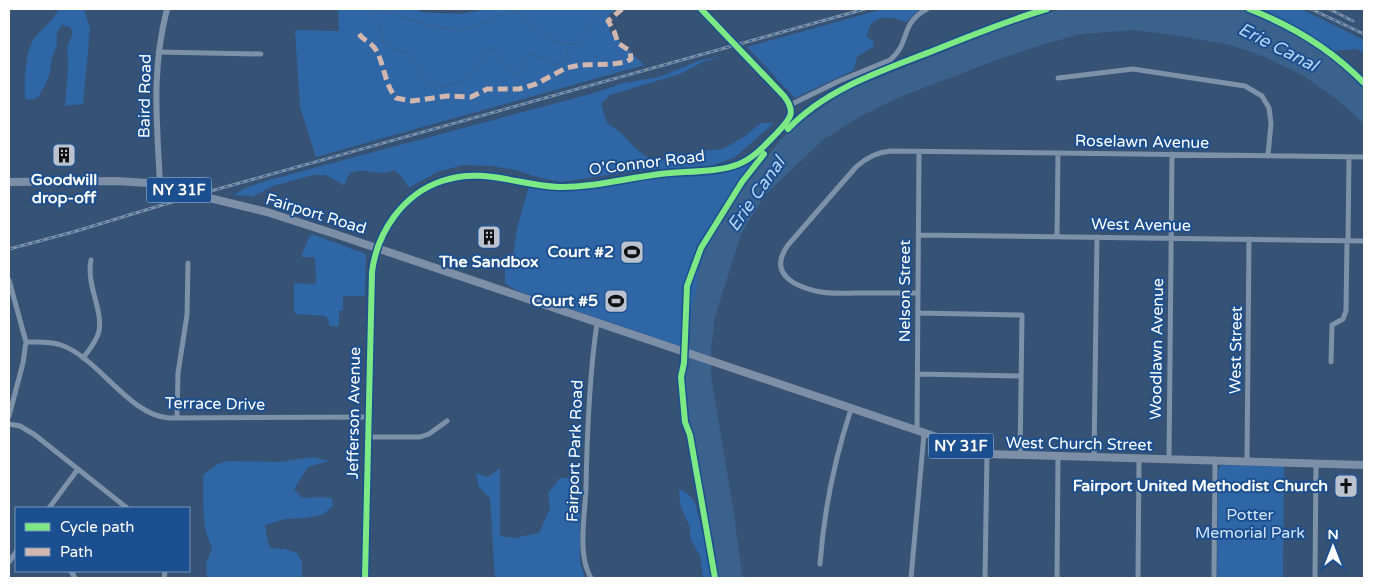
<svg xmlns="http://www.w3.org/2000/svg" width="1373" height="587" font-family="'Varela Round',sans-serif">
	<rect width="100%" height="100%" fill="#365274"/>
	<!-- green -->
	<path fill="#2f66a5" d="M59 9H84L90 29 83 104 65 106 68 67 67 47 73 33 70 27 62 25C56 32 56 39 57 47 50 57 52 64 49 76 46 84 42 91 37 98L28 100 25 98C24 84 25 51 34 39 42 28 53 21 59 9Z
		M338 9H418L419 12 461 14 486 9H617L608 16 610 32 644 65 316 157 300 107 295 30 339 31Z
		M883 9H920L906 22C889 15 869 15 867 37L874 41 873 47 857 57 854 70 795 98 747 47Z
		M1254 9H1301L1364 40V53L1357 49 1332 51C1308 33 1282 19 1254 9Z
		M723 56 703 62 680 74 610 95 601 104 607 123 622 134 636 149 650 159 669 160 702 151 723 149 745 136 761 123H774L734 158 713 165 635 171 561 182 533 176 516 170 493 166 463 165 437 172 409 188 402 177 394 170C376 178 367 166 350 173L344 185 326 175H313L273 186 254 196 233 195 248 187 269 180 594 93 623 83 659 77 701 60Z
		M760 155 764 159 731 204 705 251 698 272 697 288 692 306 688 349 515 290 505 283V268L512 263 517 228 529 186 567 190 659 177 722 171 738 168Z
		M312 234 366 254 365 296H343V310L339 311V326H329V321L325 316 296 314 294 311V283L315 284 316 280 315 259 314 257H301L309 237Z
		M312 457 329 461 308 467 294 489 302 498 321 497 332 498 333 506 322 515 305 518 285 519 265 525 268 543 271 548 285 549 297 553 302 562V578H207L206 564 212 548C200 521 204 504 203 475L218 464 227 461 281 462Z
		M1221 465 1284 466 1283 578H1217L1218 470Z
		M500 468V536L515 538 539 533 550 508 548 493 560 478H580V562L585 578H495L490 498 479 487 476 473 488 477Z
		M679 489 684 491 694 500 706 546 712 578H703L700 556 690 538V527L680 505Z"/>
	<!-- water -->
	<path fill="#3b618d" d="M1061 9H1239C1286 24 1330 51 1364 86V124L1339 101 1304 76 1265 57 1230 45 1185 37 1135 30 1081 34 1041 45 994 61 900 97 859 117 823 140 764 196 741 234 715 317 711 349V376L734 514 742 575 749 578H718L695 440 693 431 688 425 684 373 687 369 692 306 697 288 698 272 705 251 731 204 780 140 793 128 845 91 998 30Z"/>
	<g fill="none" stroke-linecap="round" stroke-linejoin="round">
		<!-- stream -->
		<path stroke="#3b618d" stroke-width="1" d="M372 9 385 45C392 48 407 51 411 55 419 63 420 76 430 83 446 94 468 78 477 66 481 61 483 54 486 48H492C500 55 505 65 513 73L521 71 526 60 532 54 557 65 565 60 570 45
			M373 9 383 13 391 11C405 20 451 33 467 29 486 25 496 12 518 12 535 29 555 48 581 43L591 21 602 9
			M1362 9 1364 12"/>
		<!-- minor -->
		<path stroke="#7d92a8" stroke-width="5" d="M158 52 261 54
			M1058 78 1133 69 1245 86 1262 96 1269 108 1271 123 1268 156
			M790 105 839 81 890 60C911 43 899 24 927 9
			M918 235 1364 241
			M1057 236 1058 153
			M1348 241 1349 157
			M9 280 26 342 23 363 9 416
			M918 293C897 293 876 293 856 293 844 293 832 294 821 292 795 287 767 274 788 245L856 167C867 157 877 152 891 151L1364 157
			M918 313 1022 315 1020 456
			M26 342C38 342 50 341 61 345 99 358 128 415 169 418L368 417
			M83 358C89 350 97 341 99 331 103 309 86 285 91 260
			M1331 362 1332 325 1343 319 1346 311 1347 241
			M918 374 1021 376
			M177 418 178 373 187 315 188 263
			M9 424 20 426 35 435 127 508
			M917 431 919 152
			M368 437H420L429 434 447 421
			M1094 458 1097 237
			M1169 460 1172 154
			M1247 462 1249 239
			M49 508 78 469
			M9 562 16 552
			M820 564C824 509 834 461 851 409
			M71 571 75 578
			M164 578 165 571
			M591 578C577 555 585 515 586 488 587 432 589 378 597 323
			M911 578 924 434
			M985 578 987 454
			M1057 578 1058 457
			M1138 578 1139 459
			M1214 578 1215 461
			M1315 578 1316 463"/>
		<!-- tertiary -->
		<path stroke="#7d92a8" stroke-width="6" d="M160 185C157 121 151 72 167 9
			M365 578 372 272C377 232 403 194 442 181 483 167 517 185 558 187 592 188 626 178 660 174 683 171 717 173 739 164 754 158 765 145 776 134 790 119 797 113 784 96L701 9"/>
		<!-- primary -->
		<path stroke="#7d8ea7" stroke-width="8" d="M9 182 116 181 148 183 267 212 338 235 987 454 1364 465"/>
		<!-- rail casing -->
		<g stroke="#7e92a7" stroke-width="3">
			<path id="rail" d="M1311 9 1364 34
				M1329 9 1353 21
				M9 249 73 232 182 199 865 9"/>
		</g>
		<!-- rail -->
		<use href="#rail" stroke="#1b4f8f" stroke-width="1" stroke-dasharray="4" stroke-linecap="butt"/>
		<!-- quiet -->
		<path stroke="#d1b7ad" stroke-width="5" stroke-dasharray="10 5" stroke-linecap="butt" d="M359 34C364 41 372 43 376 50 385 66 384 83 396 98L412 101 447 96 471 97 487 89H519L536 84 566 68 580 65 612 64 626 62 631 59 630 51 618 43 614 31 608 21 622 9"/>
		<!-- cycleway casing -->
		<g stroke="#1b4f8f" stroke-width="9">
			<path id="cycleway" d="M1249 9C1293 26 1331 49 1364 83
				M788 129C827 88 884 70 935 50 972 35 1009 20 1047 9
				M365 578 372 272C377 232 403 194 442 181 483 167 517 185 558 187 592 188 626 178 660 174 683 171 717 173 739 164 754 158 765 145 776 134 790 119 797 113 784 96L701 9
				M715 578 690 435 685 422 681 377 684 363 687 286 701 248 742 182 764 154"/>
		</g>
		<!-- cycleway -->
		<use href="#cycleway" stroke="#7ce984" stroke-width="6"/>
	</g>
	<!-- icons -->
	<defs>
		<g id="building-square" transform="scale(1.25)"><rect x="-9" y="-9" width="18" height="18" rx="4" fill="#b9c2ce" stroke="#1b4f8f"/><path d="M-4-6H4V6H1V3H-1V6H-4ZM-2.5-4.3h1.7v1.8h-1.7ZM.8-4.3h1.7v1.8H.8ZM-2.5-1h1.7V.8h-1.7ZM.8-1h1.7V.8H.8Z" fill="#111"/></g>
		<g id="stadium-square" transform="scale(1.25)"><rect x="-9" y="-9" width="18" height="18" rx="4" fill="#b9c2ce" stroke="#1b4f8f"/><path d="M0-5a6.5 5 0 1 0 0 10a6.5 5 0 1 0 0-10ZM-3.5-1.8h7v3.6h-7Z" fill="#111"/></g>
		<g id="church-square" transform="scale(1.25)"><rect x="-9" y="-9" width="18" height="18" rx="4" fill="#b9c2ce" stroke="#1b4f8f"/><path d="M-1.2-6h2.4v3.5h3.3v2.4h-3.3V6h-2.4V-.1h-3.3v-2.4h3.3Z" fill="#111"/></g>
	</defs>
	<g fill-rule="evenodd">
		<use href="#building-square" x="64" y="155"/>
		<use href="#building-square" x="489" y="237"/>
		<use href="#stadium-square" x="632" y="252"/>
		<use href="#stadium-square" x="616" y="301"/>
		<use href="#church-square" x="1346" y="486"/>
	</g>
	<g text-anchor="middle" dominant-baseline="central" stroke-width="4" stroke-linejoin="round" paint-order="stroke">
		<!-- shield labels -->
		<g fill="#1b4f8f" stroke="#bbcadd" stroke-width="1">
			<rect x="146.5" y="177.5" width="65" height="25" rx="4"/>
			<rect x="928.5" y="433.5" width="65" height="25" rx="4"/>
		</g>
		<g font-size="15" font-weight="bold" fill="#fff">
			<text x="179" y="190">NY 31F</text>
			<text x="961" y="446">NY 31F</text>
		</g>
		<!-- street labels -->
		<g font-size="16" fill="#fff" stroke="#1b4f8f">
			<text transform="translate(145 96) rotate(-89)">Baird Road</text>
			<text transform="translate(1142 142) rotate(1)">Roselawn Avenue</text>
			<text transform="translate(647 163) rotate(-7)">O'Connor Road</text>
			<text transform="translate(316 214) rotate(17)">Fairport Road</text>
			<text transform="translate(1141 225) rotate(1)">West Avenue</text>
			<text transform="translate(905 291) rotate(-90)">Nelson Street</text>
			<text transform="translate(1157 349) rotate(-89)">Woodlawn Avenue</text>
			<text transform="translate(1236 350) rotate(-89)">West Street</text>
			<text transform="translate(215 404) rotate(1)">Terrace Drive</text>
			<text transform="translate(354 413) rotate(-89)">Jefferson Avenue</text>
			<text transform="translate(1079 444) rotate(1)">West Church Street</text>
			<text transform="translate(575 451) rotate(-88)">Fairport Park Road</text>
		</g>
		<!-- poi labels -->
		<g font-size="16" font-weight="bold" fill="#fff" stroke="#1b4f8f" text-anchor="end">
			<text x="64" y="180" text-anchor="middle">Goodwill<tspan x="64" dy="18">drop-off</tspan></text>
			<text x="614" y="252">Court #2</text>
			<text x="489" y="262" text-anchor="middle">The Sandbox</text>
			<text x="598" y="301">Court #5</text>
			<text x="1328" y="486">Fairport United Methodist Church</text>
		</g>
		<!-- park labels -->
		<g font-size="16" fill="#cfe3fa" stroke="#1b4f8f">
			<text x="1250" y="515">Potter<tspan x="1250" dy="18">Memorial Park</tspan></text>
		</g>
		<!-- water labels -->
		<g font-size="18" font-style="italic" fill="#b5d3f5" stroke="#1b4f8f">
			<text transform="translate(1278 47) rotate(27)">Erie Canal</text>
			<text transform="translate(756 194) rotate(-55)">Erie Canal</text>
		</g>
	</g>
	<!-- border -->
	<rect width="1373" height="587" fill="none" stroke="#ffffff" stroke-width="20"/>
	<!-- legend -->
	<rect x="15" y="507" width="175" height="65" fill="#1b4f8f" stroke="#7695bc"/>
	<rect x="25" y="523" width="25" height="8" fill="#7ce984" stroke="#7695bc"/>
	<text x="60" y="532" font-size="15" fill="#ffffff">Cycle path</text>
	<rect x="25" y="548" width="25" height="8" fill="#d1b7ad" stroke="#7695bc"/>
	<text x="60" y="557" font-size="15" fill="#ffffff">Path</text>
	<!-- north arrow -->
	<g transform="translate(1333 547)" stroke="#1b4f8f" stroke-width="4" paint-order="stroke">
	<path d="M0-4L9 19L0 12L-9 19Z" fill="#ffffff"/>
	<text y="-8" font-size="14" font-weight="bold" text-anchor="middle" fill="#ffffff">N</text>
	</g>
</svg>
